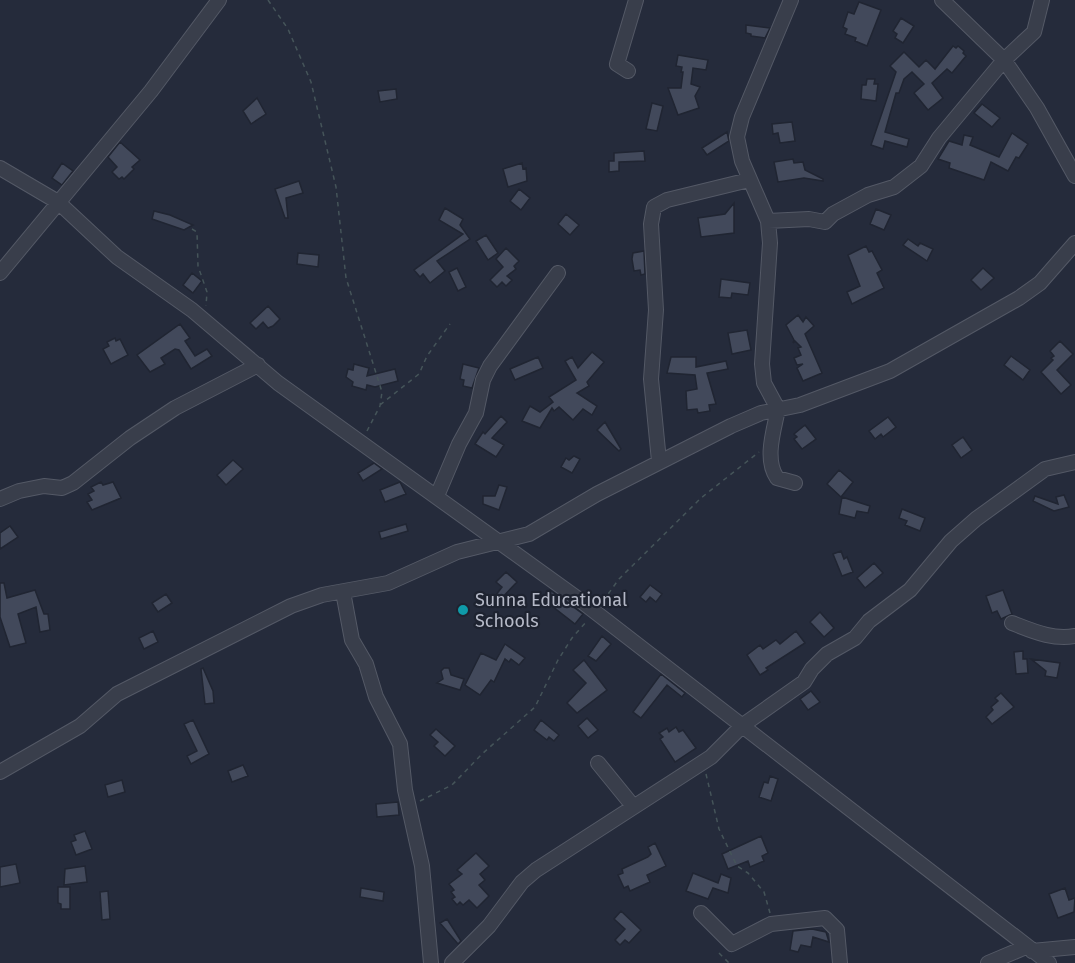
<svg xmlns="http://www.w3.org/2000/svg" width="1075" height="963" font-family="'Fira Sans',sans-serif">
	<rect width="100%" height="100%" fill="#252b3b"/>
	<!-- building -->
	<path fill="#42495b" stroke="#202532" stroke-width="1.5" d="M859 2 881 10 867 46 855 41 856 38 845 34 847 29 843 27 848 12 854 14Z
		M901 18 914 26 903 43 895 38 897 34 893 31Z
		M746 25 770 28 765 38 751 36V34L746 33Z
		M953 46 956 48 958 46 964 51 963 53 966 56 952 73 947 69 932 83 943 98 928 110 914 93 924 84 912 72 904 79 899 93H896L885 132 909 139 907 147 885 141 883 149 871 145 896 72 890 66 904 52 919 67 926 60 935 69Z
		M678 55 708 60 706 70 693 68 691 84 700 87 695 96 699 108 678 115 668 88H681L683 72H681L682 67 676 66Z
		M867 79H875L874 84H878L876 101 861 99 862 85H866Z
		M396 89 397 99 380 102 378 91Z
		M257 98 266 114 251 124 243 111Z
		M652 103 663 106 657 131 646 129Z
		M982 104 1000 118 992 127 974 113Z
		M792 122 795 141 780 143 778 133 773 134 772 124Z
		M727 132 729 141 707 155 702 148Z
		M1012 133 1028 144 1019 158 1016 157 1008 171 991 162 984 180 949 168 950 163 938 159 949 141 962 145 964 135 973 137 970 145 999 157Z
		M120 142 140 160 132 167 134 169 124 179 122 177 119 179 112 172 117 167 108 157Z
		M644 151 645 161 619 162V171L609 172V161H614V153Z
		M793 159 794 163 803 162 805 170 823 179V181L804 178 778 182 774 162Z
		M62 163 73 171 62 185 52 178Z
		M522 163 523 169 526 168 527 181 508 187 503 169Z
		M299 181 303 193 286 198 288 218H285L275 189Z
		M519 189 530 198 521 210 510 201Z
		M734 203V233L701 237 698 218 725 214Z
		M445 208 463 219 460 225 470 239 437 261 445 271 430 283 423 274 420 277 414 270 463 234 439 220Z
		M876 209 891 215 884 230 870 224Z
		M154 211 170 215 193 225 184 230 152 219Z
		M566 214 579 225 570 235 558 224Z
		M486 235 498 253 488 260 476 241Z
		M908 239 918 246 920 243 933 249 927 261 903 245Z
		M866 246 869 252 872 251 882 270 877 273 884 288 852 304 847 292 860 286 848 255Z
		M506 248 519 261 514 266 516 269 507 276 512 280 506 286 502 282 497 287 490 280 503 267 496 259Z
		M644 251 645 274 641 275 640 270 634 271 632 259 633 253Z
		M298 253 319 255 318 267 297 264Z
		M457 268 466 287 458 291 449 272Z
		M983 268 994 278 981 290 971 280Z
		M192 273 202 281 193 293 183 285Z
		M721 279 750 283 748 295 732 293 731 298 719 297Z
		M268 306 280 319 273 326 268 328 263 322 256 329 250 323Z
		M798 315 803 322 806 317 814 326 805 334 822 373 803 381 797 368 803 364 797 365 794 358 801 355 798 348 801 347 795 341 793 343 794 340 786 325Z
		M180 324 190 338 185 341 195 356 207 349 212 356 191 369 179 350 175 349 161 358 165 364 150 372 137 355Z
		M747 330 751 350 732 354 728 333Z
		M115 338 116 341 120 339 128 355 111 364 103 349 109 346 107 342Z
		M1060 341 1073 354 1057 370 1071 385 1061 394 1041 372 1053 360 1051 358 1054 356 1050 351Z
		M592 352 604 362 587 382 589 386 577 393 597 406 592 415 583 409 573 420 559 407 554 411 552 408 540 428 522 421 530 406 540 412 553 402 549 397 576 380 565 361 572 357 578 368Z
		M1011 356 1030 370 1023 380 1004 365Z
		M538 357 543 368 515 380 510 369Z
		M671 357H696V367L726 361 728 369 707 373 716 404 709 405 710 411 698 413 697 409 687 410 686 391 697 389 695 375 667 373Z
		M354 364 369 368 367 376 395 369 398 381 375 387 367 385 366 390 352 386 353 382 346 377 348 369 353 370Z
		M463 364 479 368 472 388 463 386 464 380 460 379Z
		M501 416 507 422 492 438 504 445 496 457 475 444 483 432 485 434Z
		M888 417 896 427 883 437 881 434 875 439 869 431Z
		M605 422 621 449 619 451 597 430Z
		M805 425 816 439 802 449 794 439 797 437 794 434Z
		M963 437 972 450 961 458 952 445Z
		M574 456 580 459 572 473 561 467 566 458 569 460Z
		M233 460 243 469 226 485 217 475Z
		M374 463 382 469 363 481 358 473Z
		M839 470 853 482 841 497 827 484Z
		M101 482 103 485 113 482 121 498 92 510 87 502 92 500 88 494 94 491 91 487Z
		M400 482 406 494 385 502 380 490Z
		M499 485 507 487 499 510 483 504V496H495Z
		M1064 495 1069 507 1054 511 1033 501 1035 496 1058 504 1056 497Z
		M842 497 870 506 868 513 857 511 855 518 839 514Z
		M902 509 925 518 920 531 905 525 907 521 899 518Z
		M406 524 408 531 381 539 379 532Z
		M10 526 18 537 0 549V533Z
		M841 551 844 559 847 557 853 572 842 576 833 554Z
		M874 563 883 573 865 588 857 578Z
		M506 572 517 582 496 604 492 600 502 587 496 582Z
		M0 583H4L7 598 35 590 44 614H48L50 630 40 632 36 607 18 614 26 643 10 647 0 617Z
		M650 585 662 594 656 602 650 597 646 602 640 597Z
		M550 590 583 614 575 624 543 599Z
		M1003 590 1012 614 1001 619 997 611 992 613 986 596Z
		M166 594 172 603 158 612 152 603Z
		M820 612 834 628 824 637 810 622Z
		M153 631 158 642 144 649 139 638Z
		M796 631 805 643 766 668 768 670 760 675 747 655 760 645 763 649 776 640 780 644Z
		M602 636 611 644 596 661 588 656Z
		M505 644 525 658 519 665 511 659 509 662 505 659 494 682 491 680 480 695 465 685 481 653 496 660Z
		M1023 651V659H1027L1028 673 1016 674 1014 652Z
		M1031 659 1060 663 1057 678 1045 676 1046 671Z
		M584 660 607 690 577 713 567 703 586 683 573 670Z
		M203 668 213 691 214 703 205 704 201 669Z
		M444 668H449L451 675 464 679 460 690 437 683 443 679 441 671Z
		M661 674 685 693 682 697 667 685 641 718 633 712Z
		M811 691 820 702 808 710 800 699Z
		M1001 693 1014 707 992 724 986 717 993 710 991 707 998 701 995 698Z
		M587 718 598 730 588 738 578 726Z
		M193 720 209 754 191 764 187 756 197 751 184 724Z
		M541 720 559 735 554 741 549 737 547 740 534 730Z
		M676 727 679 732 683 730 696 748 675 762 660 739 663 737 659 733 667 728 669 732Z
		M436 729 455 746 445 756 434 746 438 742 430 735Z
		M243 765 248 776 232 782 228 771Z
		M770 776 778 779 771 801 759 797 764 782 768 783Z
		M122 780 125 792 108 797 105 785Z
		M398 802 399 815 377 817 376 804Z
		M85 831 92 849 76 855 71 842 76 840 74 835Z
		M761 836 768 853 762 856 764 861 750 867 748 861 728 869 722 854Z
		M655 843 666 866 647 875 650 882 630 891 628 886 624 888 618 875 623 873 622 869 648 857 651 854 648 847Z
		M476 853 489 866 480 874 485 880 479 885 489 896 477 908 469 900 463 905 460 902 457 905 452 899 455 897 451 892 454 890 449 884 462 874 457 870Z
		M16 864 20 883 0 887V867Z
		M85 866 87 882 64 885 65 869Z
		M693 873 718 883 721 874 731 878 728 893 713 888 708 899 686 891Z
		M58 887H70V909H61V904L58 903Z
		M361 888 384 892 383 901 360 897Z
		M1065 888 1069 900 1075 898 1074 912 1058 918 1049 894Z
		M108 891 110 919 102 920 100 892Z
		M621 911 641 930 629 943 625 940 620 945 615 940 625 929 614 919Z
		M447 919 461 941 458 944 440 923Z
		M812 929 826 932 829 942 813 937 811 947 801 945 798 952 790 950 793 931Z"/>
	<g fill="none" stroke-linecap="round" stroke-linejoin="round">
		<!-- minor casing -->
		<g stroke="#545966" stroke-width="16">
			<path id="minor" d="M791 0 742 117 737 137 742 161 768 221 770 243 762 364 764 383 778 409C774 430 764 459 777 478L795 483
				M942 0 1004 60 1037 108 1075 176
				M628 71 617 64 636 0
				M0 168 58 202 117 257 192 310 278 383 581 601 1049 963
				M768 221 809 219 825 222 833 214 868 195 894 187 921 166 939 138 1004 60 1034 32 1042 0
				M0 273 151 91 219 0
				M659 461 651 379 656 310 651 224 654 207 667 200 749 180
				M437 496 459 444 476 413 483 380 490 366 558 273
				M0 499 19 491 44 486 62 488 73 483 130 438 175 408 258 365
				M343 592 352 640 366 664 376 697 400 744 405 790 422 866 431 963
				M1012 623C1033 631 1052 640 1075 636
				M598 763 633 806
				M0 772 80 726 117 694 291 606 322 595 388 583 457 552 529 534 597 494 731 426 761 413 800 405 890 371 1019 298 1040 283 1075 243
				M701 913 732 944 771 924 825 918 837 930 840 963
				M1032 951 1075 947
				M452 963 489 926 522 882 536 870 711 757 743 725 804 682 812 669 827 654 855 638 869 621 910 590 951 541 976 519 1045 469 1075 462
				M988 963 1026 947"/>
		</g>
		<!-- path -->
		<path stroke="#455459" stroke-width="1.5" stroke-dasharray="4.5 4.5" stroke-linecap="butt" d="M268 0 288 29 311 82 336 187 346 278 382 392 380 406 367 431
			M192 229 197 232 198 266 207 292 206 306
			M380 405 419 374 427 356 450 324
			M603 601 619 579 701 498 759 452
			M706 774 719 829 737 866 748 873 764 892 770 913
			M420 801 452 785 482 754 535 707 558 660 572 638 587 621
			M719 953 729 963"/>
		<!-- minor -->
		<use href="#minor" stroke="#393e4b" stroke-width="14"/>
	</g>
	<!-- markers -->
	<circle fill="#0f9aa8" stroke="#1e2330" stroke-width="2" cx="463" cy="610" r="6"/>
	<g text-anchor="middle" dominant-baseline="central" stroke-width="4.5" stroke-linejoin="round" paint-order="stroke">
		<!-- poi labels -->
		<g font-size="18" fill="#b5b9c7" stroke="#1e2330" text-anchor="start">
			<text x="475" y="600">Sunna Educational<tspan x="475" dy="21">Schools</tspan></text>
		</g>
	</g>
</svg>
